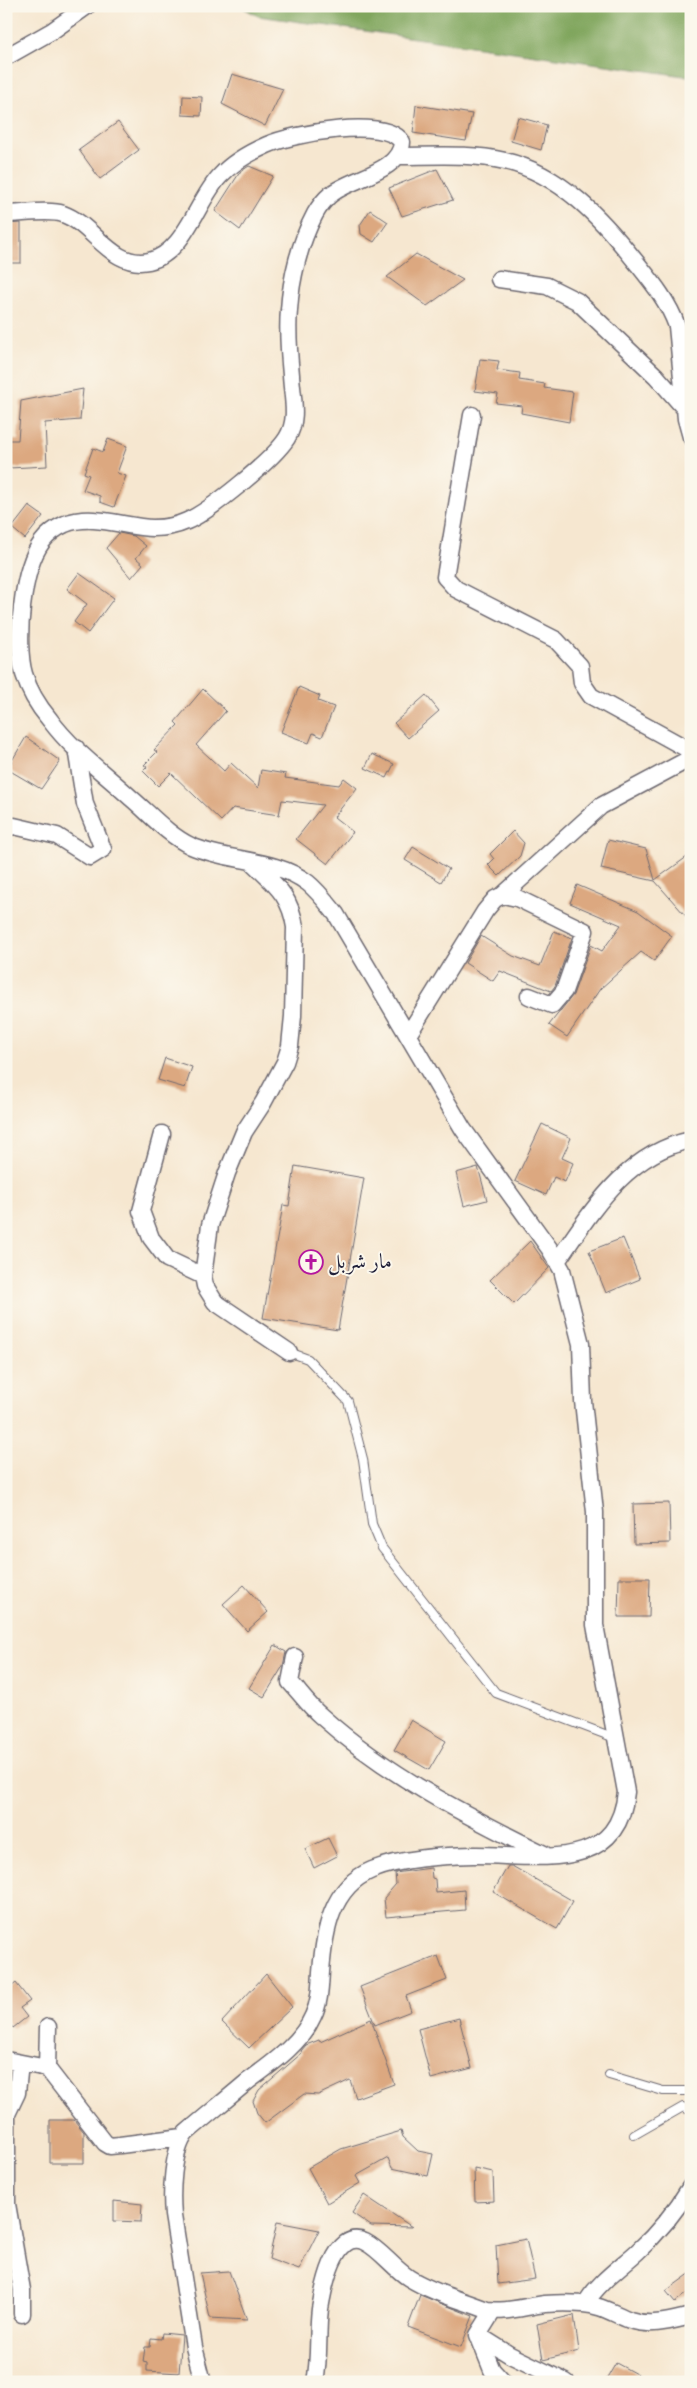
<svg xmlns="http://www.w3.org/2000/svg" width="697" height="2388" font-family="'IM FELL DW Pica',Amiri,serif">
	<rect width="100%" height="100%" fill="#fbf7ec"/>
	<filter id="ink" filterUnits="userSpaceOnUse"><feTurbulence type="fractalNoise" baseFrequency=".02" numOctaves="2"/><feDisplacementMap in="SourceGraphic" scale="10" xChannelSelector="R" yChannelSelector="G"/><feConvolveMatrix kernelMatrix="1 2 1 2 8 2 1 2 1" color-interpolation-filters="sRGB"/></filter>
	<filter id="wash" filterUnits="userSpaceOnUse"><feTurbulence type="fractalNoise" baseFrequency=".0096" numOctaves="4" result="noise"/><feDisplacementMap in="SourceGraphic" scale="20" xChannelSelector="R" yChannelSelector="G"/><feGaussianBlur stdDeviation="1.12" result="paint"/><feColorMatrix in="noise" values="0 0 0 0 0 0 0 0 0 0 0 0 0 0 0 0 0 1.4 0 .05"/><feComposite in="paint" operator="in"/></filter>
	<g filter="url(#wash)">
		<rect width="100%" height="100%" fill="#f6e7d0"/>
		<!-- forest -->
		<path fill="#80a65d" stroke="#51644c" d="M240 6H691V77L258 16Z"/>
		<g id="blocks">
			<!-- building -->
			<path fill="#dca880" d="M232 74 283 89 265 126 222 104Z
				M183 96 202 97 201 116 182 115Z
				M416 105 472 114 466 141 413 133Z
				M518 117 547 125 541 150 511 141Z
				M118 122 139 150 100 179 79 150Z
				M249 166 273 176 240 230 215 211 240 172Z
				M437 169 453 200 402 216 389 188Z
				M370 210 388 222 374 242 361 234 360 225Z
				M21 223V263H6V224Z
				M416 254 463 280 427 306 387 277Z
				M480 359 499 361 497 370 520 373 519 380 545 384 544 388 573 392 569 422 521 413 522 406 496 403 498 394 475 391Z
				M83 389 80 420 45 423 47 466 9 468 8 440H18L21 401Z
				M108 439 127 446 117 473 126 476 114 507 100 502V496L83 490 89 475 84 473 93 448 103 452Z
				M29 506 43 516 25 539 12 528Z
				M119 533 134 536 146 546 136 558 143 564 131 578 106 548Z
				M79 573 114 598 88 633 74 622 87 604 67 589Z
				M299 687 320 696 318 701 334 707 322 737 313 733 309 743 281 732Z
				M203 689 226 711 196 745 224 771 231 763 258 788 261 770 286 774 285 778 339 785 344 778 357 788 334 817 353 832 328 864 296 839 323 805 282 800 279 815 233 808 221 821 171 773 158 786 143 771 147 767 144 765 157 752 154 750 178 725 175 722Z
				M426 695 439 711 408 738 394 723Z
				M26 737 60 761 41 789 7 769Z
				M372 754 394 764 387 778 365 768Z
				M513 831 524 843 520 856 499 876 488 865 494 859 490 854Z
				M608 840 646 849 655 880 691 854V922L655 881 601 869Z
				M413 847 449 869 441 882 405 860Z
				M577 885 638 911 672 936 654 961 641 952 600 989 567 1037 549 1025 573 995 591 945 602 951 621 925 570 903Z
				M554 931 572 938 555 986 551 991 500 971 493 981 465 963 481 936 513 956 540 966Z
				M165 1058 192 1067 185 1088 158 1080Z
				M542 1124 571 1138 562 1158 573 1163 565 1182 554 1177 546 1195 515 1181Z
				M295 1166 364 1178 338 1330 263 1318 283 1205 289 1206Z
				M478 1167 487 1200 464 1206 456 1173Z
				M623 1238 640 1279 606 1293 589 1251Z
				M530 1241 549 1268 514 1304 490 1280Z
				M669 1503 670 1543 634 1544 633 1504Z
				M619 1578H650L649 1617H618Z
				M244 1585 268 1612 247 1631 223 1604Z
				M275 1645 286 1652 283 1666 264 1697 249 1688Z
				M411 1720 446 1741 429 1770 394 1750Z
				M328 1838 337 1856 314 1868 305 1849Z
				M508 1866H512L573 1901 557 1929 493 1892Z
				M431 1868 432 1878 435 1879 436 1893 464 1890 465 1910 386 1917 384 1898 396 1884 395 1873Z
				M438 1956 447 1980 406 1996 411 2011 375 2025 360 1987Z
				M266 1974 292 2007 249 2048 222 2022Z
				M16 1983 30 2001 20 2008 27 2017 13 2028 6 2020V1991Z
				M459 2018 472 2068 431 2079 418 2029Z
				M371 2019 394 2084 356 2098 350 2080 318 2095 304 2094 265 2123 257 2113 253 2101 259 2090 302 2053 301 2051 306 2045 319 2040 320 2042Z
				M50 2120H74L84 2132V2163H50Z
				M401 2131 403 2137 418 2151 433 2154 428 2176 392 2168 388 2158 356 2176 360 2183 327 2203 308 2168 341 2149Z
				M474 2168 493 2172 494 2201 475 2202Z
				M364 2195 412 2227 371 2226 352 2213Z
				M114 2201 142 2204 141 2222 114 2221Z
				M277 2222 319 2230 299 2270 269 2259Z
				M526 2239 535 2279 498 2284 496 2245Z
				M229 2271 247 2320 210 2318 200 2273Z
				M691 2273V2290L675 2302 666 2291Z
				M420 2295 473 2316 461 2347 408 2327Z
				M574 2315 579 2351 543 2360 537 2324Z
				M162 2333 182 2335 179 2373 147 2371V2363L143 2362 145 2347H150L151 2338 161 2339Z
				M616 2363 651 2382H605Z"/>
		</g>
	</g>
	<g filter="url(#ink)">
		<use href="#blocks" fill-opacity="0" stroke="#6c676f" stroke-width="1"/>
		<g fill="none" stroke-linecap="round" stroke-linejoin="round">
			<!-- lane casing -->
			<g stroke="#6c676f" stroke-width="10">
				<path id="lane" d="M289 1352 308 1359 348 1401 363 1459 372 1524 382 1548 496 1693 615 1738
					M609 2075 663 2091H691
					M634 2135 683 2107 691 2111"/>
			</g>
			<!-- street casing -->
			<g stroke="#6c676f" stroke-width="19">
				<path id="street" d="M6 57 52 31 87 6
					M398 156C433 156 471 153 505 161 561 174 602 219 636 262 652 282 668 301 677 326L686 419 691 437
					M6 214C21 214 50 209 63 214 94 225 112 269 149 261 185 253 197 200 220 176 232 163 251 152 267 145 291 134 386 116 402 142 401 172 350 178 330 195 324 200 319 207 315 214 300 242 291 278 289 310 287 331 289 354 291 375 292 397 299 419 287 438 273 460 210 511 187 521 176 526 165 528 153 528 125 527 92 513 65 524 56 528 48 534 42 542 22 568 15 643 24 674 29 691 39 707 50 720 72 750 104 773 131 798 150 814 168 835 191 846 228 862 275 858 308 883 319 892 327 903 336 914L463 1129 549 1248 562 1270 581 1344 583 1401 595 1512V1625L626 1792C618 1876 531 1854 473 1855 441 1856 402 1858 372 1870 331 1887 324 1932 321 1972 320 1987 320 2002 313 2016 301 2044 271 2064 247 2082 227 2099 206 2116 186 2133 172 2151 171 2193 173 2215L194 2347 203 2382
					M499 279 547 286 577 301 656 376 685 409
					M472 415 445 577 456 589 556 640 580 666 582 683 591 696 691 751
					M6 828 14 826 57 836 90 857 103 849 85 804 76 748
					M252 862C274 884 290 894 295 927L293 1016 290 1046 285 1062 263 1103 244 1132 227 1173 210 1225 203 1276 205 1286 215 1302 289 1352
					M503 895 601 806 691 758
					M408 1035 485 911 495 899 503 895 517 898 585 931 564 991 552 1005 529 996
					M162 1134 141 1211 151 1238 167 1259 203 1276
					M558 1260C592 1211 626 1153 691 1140
					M295 1657 290 1682C300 1693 309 1706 321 1716 387 1775 465 1815 544 1854
					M48 2027 47 2068 105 2143 110 2146 120 2145 182 2137
					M6 2060 47 2068
					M20 2063 17 2093 7 2114V2204L22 2290V2314
					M585 2304C598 2283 618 2269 637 2252 658 2233 676 2211 691 2186
					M493 2311 478 2335 510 2355 566 2382
					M478 2335 492 2370 503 2382
					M315 2382C320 2358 317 2333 320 2309 323 2291 334 2227 365 2242 381 2250 393 2268 409 2278 433 2293 462 2300 487 2310 506 2313 526 2306 545 2304 557 2303 571 2303 583 2304 601 2305 614 2314 630 2320 651 2327 670 2321 691 2316"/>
			</g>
			<!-- lane -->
			<use href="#lane" stroke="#fff" stroke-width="8"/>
			<!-- street -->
			<use href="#street" stroke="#fff" stroke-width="16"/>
		</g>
	</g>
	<!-- icons -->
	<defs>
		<g id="church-ring" transform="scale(1.25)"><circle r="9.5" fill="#fbf7ec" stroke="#b5179e" stroke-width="1.5"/><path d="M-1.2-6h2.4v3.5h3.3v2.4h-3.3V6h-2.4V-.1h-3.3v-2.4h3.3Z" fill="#b5179e"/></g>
	</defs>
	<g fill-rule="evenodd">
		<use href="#church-ring" x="311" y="1262"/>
	</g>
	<g text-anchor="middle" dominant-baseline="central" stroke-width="4" stroke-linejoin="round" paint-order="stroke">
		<!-- poi labels -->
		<g font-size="21" fill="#22223b" stroke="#fbf7ec" text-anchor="start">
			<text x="328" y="1262">مار شربل</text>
		</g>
	</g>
	<!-- margin -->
	<rect width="697" height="2388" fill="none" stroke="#fbf7ec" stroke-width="25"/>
</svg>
